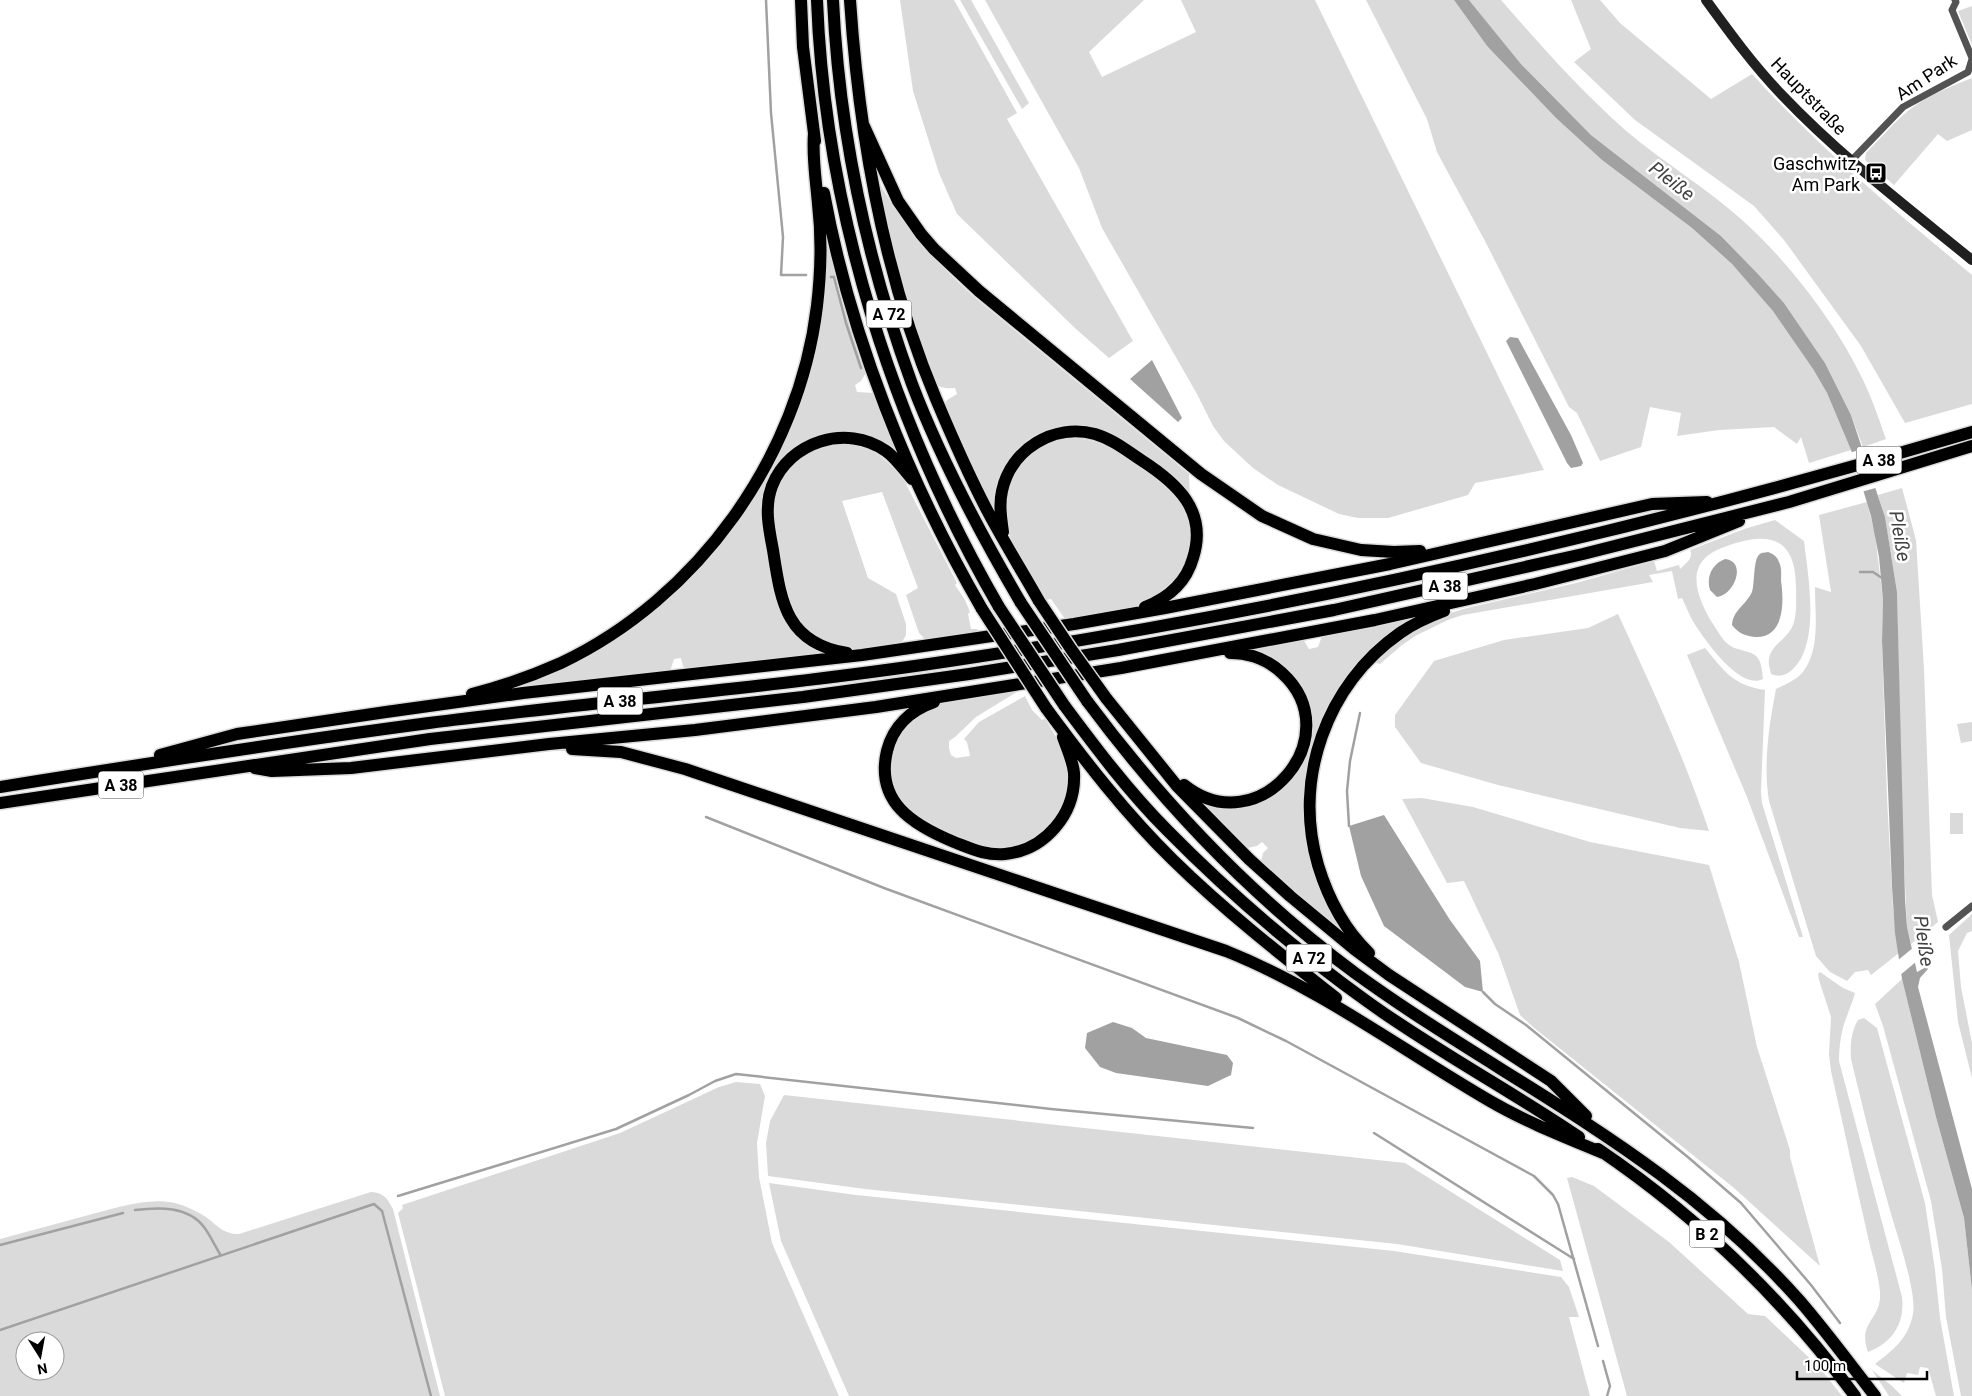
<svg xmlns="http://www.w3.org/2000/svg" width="1972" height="1396" font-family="Roboto,sans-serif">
	<rect width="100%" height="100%" fill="#fff"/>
	<!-- green -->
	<path fill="#dadada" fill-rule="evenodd" d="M900 0H954L1017 113 1007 119 1133 341 1109 358 1076 329 957 214 939 173 913 91Z
		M960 0H971L1029 103 1022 109Z
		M985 0H1144L1089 52 1102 77 1196 32 1181 0H1315L1544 470 1475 483 1468 495 1388 518H1358L1339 514 1278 485 1253 468 1224 441 1213 426 1197 394 1102 228 1079 168Z
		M1366 0H1454L1487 46 1556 118 1602 160 1692 228 1732 264 1750 284 1774 311 1813 369 1827 393 1851 450 1809 463 1801 437 1797 444 1774 427 1719 430 1677 436 1681 413 1650 407 1641 447 1600 461 1577 413 1569 407 1486 243 1437 152 1427 119Z
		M1469 0H1501C1540 45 1579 89 1624 129 1661 161 1704 186 1741 219 1785 258 1833 319 1859 372 1870 393 1878 416 1886 439L1863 447 1851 415 1825 363 1784 303 1758 274 1721 236 1591 135 1521 64Z
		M1571 0H1600L1620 23 1711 99 1752 74C1818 147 1896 212 1972 275V404L1905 423 1861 346 1784 240 1754 206 1635 120 1574 62 1591 49Z
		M1972 6V45L1958 11Z
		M1972 78V130L1947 141 1938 134 1894 185 1865 160 1866 153C1878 141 1889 128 1901 117 1921 98 1947 88 1972 78Z
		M877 182H879C905 230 933 260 973 296L1189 474 1190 498 1118 440 1051 430 1035 435 1026 441 1010 457 997 483 993 510 944 406 947 400 957 394 955 388C944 389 938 388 932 379L899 274Z
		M830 240 867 371 861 381 855 385 857 392 875 393 900 457 837 434 771 476 773 585 777 603 784 618 806 643 827 655 690 672 683 666 681 658 674 659 670 671 512 690 564 667 668 597 785 438 827 241Z
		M1063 438C1095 437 1110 447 1136 464 1155 476 1175 489 1185 510 1202 547 1178 590 1143 604 1129 609 1113 611 1098 614 1087 615 1076 619 1065 619L1051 599 1046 600C1035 578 1019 558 1010 536 991 491 1020 452 1063 438Z
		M854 444C879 452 889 462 905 482L957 583 955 585 965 600 970 612 968 614 971 629H977L980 633 926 640 919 633 906 595 918 588 882 492 842 501 868 578 896 594 906 624V635L901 644 860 650 839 648 804 630 787 603 772 514 774 497 779 482 796 460 824 445Z
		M1902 488 1916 540 1924 669 1932 895 1938 922 1911 944 1907 927 1902 820 1897 592 1885 518 1878 495Z
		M1867 502 1875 534 1883 600 1882 641 1887 798 1893 909 1899 953 1871 975 1868 970 1855 972 1847 981 1830 972 1816 956 1769 801C1763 765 1769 725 1776 689 1786 684 1799 679 1805 669 1820 647 1815 613 1815 587L1831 592 1819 515Z
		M1775 520 1804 541C1808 576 1821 644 1792 670 1785 676 1779 677 1771 674 1770 669 1768 664 1769 659 1771 644 1790 638 1794 622 1797 611 1796 599 1796 588 1796 535 1767 531 1724 547 1685 561 1694 591 1711 621 1716 628 1722 640 1729 645 1737 651 1751 650 1757 657 1762 663 1762 671 1763 679 1740 691 1704 639 1694 623 1689 615 1686 606 1682 598L1678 599 1672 571 1649 575 1653 582 1463 615 1450 619 1417 635 1402 645 1380 664 1372 662 1406 635 1447 614 1467 608 1576 583 1654 561 1657 571 1679 565 1680 569C1686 563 1694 558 1690 550L1744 529Z
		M1428 611 1346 680 1305 805 1347 936 1260 866 1263 853 1268 848 1262 842 1257 846 1242 849 1195 800 1220 807H1235L1293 776 1305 757 1300 687 1287 670 1250 649 1303 639 1309 649 1318 647 1323 633Z
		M1618 614C1651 686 1684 756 1709 831L1680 828 1498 785 1421 763 1395 727V715L1434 661 1504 640 1588 628Z
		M1705 648C1725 672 1733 685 1765 690L1761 792 1762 803 1803 937H1799L1747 797 1687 655Z
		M1020 690 976 717 955 737 949 741V748L951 755 956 758 970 756 967 742 964 739 979 722 1025 696 1032 710 1042 720 1045 719C1065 750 1077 773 1060 810 1049 836 1015 852 988 848 975 846 964 840 952 835 914 820 879 794 894 748 898 737 904 724 914 717 944 696 985 696 1020 690Z
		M1972 722V741L1961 743 1957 724Z
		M1422 798 1473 807 1590 842 1709 865 1739 962 1757 1047 1790 1150V1157L1820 1266 1734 1188 1533 1027 1520 1015 1499 955 1464 881 1447 883 1402 799Z
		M1950 813H1963V834H1950Z
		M1972 914V931L1967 933 1958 951 1961 987 1972 1043V1078L1958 1022 1949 935Z
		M1820 972 1843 988 1855 993C1852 1005 1846 1016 1843 1028 1840 1039 1839 1050 1839 1061L1902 1297C1905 1323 1893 1342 1868 1352 1857 1321 1882 1320 1880 1292 1878 1271 1870 1249 1866 1228 1854 1176 1843 1124 1831 1071L1829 1054 1831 1017 1819 980 1818 974Z
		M1902 979 1936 1117 1964 1218 1972 1290V1396H1961L1946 1317 1942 1269 1931 1201 1883 1026 1875 1004Z
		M1864 1018 1877 1028 1925 1203 1935 1270 1940 1318 1954 1396H1936L1928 1368 1920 1367 1918 1375 1907 1373 1904 1383 1875 1364C1894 1349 1908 1339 1913 1314 1917 1291 1896 1232 1889 1207 1875 1158 1863 1109 1851 1059 1850 1046 1851 1032 1858 1020Z
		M736 1082 760 1084 765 1096 757 1143 759 1177 772 1243 839 1396H445L398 1213 403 1208 402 1205 620 1133 719 1087Z
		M784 1095 1405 1163 1560 1260 1563 1271 1397 1244 865 1189 768 1176 766 1143 770 1121Z
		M1572 1177 1594 1186 1669 1242 1748 1314 1765 1316 1820 1368 1842 1396H1627L1567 1178Z
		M769 1183 856 1195 1394 1251 1561 1277 1569 1287 1579 1317H1569L1590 1396H849L781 1241Z
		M371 1192C384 1193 387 1198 393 1209L440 1396H0V1239C28 1231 57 1224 85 1216 114 1209 145 1197 175 1203 186 1206 197 1211 206 1217 218 1226 223 1234 239 1234ZM25 1341H55V1371H25Z
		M1872 1370 1892 1386 1902 1396H1889Z"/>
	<!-- water -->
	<path fill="#a1a1a1" d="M1454 0H1469L1521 64 1591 135 1721 236 1758 274 1784 303 1825 363 1851 415 1885 517 1897 592 1905 899 1907 927 1917 972 1926 967 1928 969 1920 978 1918 987 1972 1189V1290L1964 1218 1936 1117 1902 979 1895 933 1892 887 1882 641 1883 600 1879 557 1871 516 1851 450 1827 393 1813 369 1773 311 1732 264 1692 228 1602 160 1556 118 1487 46Z
		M1510 337 1518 338 1571 435 1583 463 1581 466 1571 468 1567 463 1506 341Z
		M1152 360 1182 418 1178 422 1130 379Z
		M1768 552C1773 554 1777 556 1779 562 1782 568 1781 575 1781 581 1784 601 1785 638 1755 637 1745 636 1738 633 1732 625 1733 610 1746 605 1752 592 1755 583 1753 558 1760 554 1762 552 1765 553 1768 552Z
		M1725 559C1747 561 1735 595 1717 597L1710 590C1706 577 1712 564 1725 559Z
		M1384 815 1450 920 1480 961 1483 992 1465 987 1384 926 1361 876 1349 826Z
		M1113 1022 1132 1028 1146 1038 1227 1055 1233 1063 1231 1075 1208 1086 1116 1073 1100 1067 1085 1048 1087 1033Z"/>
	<!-- pier -->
	<path fill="#fff" d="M1866 448 1879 487 1861 492 1849 453Z
		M1914 947 1917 961 1899 976 1897 961Z"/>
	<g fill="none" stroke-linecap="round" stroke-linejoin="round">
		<!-- stream -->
		<path stroke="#a1a1a1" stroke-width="2.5" d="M766 0 771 113 783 237 781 275H806
			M831 277H834L846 323 861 368
			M1860 572H1873L1882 578
			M706 817 884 888 1238 1018 1286 1041 1534 1176 1553 1195 1558 1204 1598 1346
			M1349 826 1347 791 1350 761 1360 713
			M1483 992 1495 1004 1526 1025 1689 1158 1741 1203 1811 1285 1840 1323
			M1374 1133 1574 1259
			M398 1196 616 1129 689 1095 715 1081 736 1074 1051 1109 1253 1128
			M135 1210C159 1207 188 1206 204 1227 210 1235 215 1246 220 1254
			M0 1245 123 1213
			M0 1330 374 1204 382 1211 431 1396
			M1603 1361 1610 1386 1607 1396"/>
		<!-- highway casing -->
		<g stroke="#dbdbdb" stroke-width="15">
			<path id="highway" d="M801 0 803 47 815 141
				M817 0C825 212 893 424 999 607
				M833 0C839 131 867 261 912 384 941 460 980 533 1021 603
				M850 0C859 135 883 273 936 399 952 437 969 476 988 512 1004 542 1022 571 1039 601
				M863 124 898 201 921 234 934 249 979 291 1201 474 1262 516 1313 539 1361 550 1394 552 1420 551
				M824 193C850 336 909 483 982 609
				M1003 532C1001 518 999 504 1002 491 1011 449 1054 423 1095 434 1112 439 1126 450 1141 460 1177 483 1208 511 1193 558 1186 583 1168 598 1145 607
				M847 653C786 643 781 602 773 550 769 529 764 507 772 486 789 442 846 423 886 451 896 458 903 469 912 479
				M472 694C503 686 532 676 561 663 698 598 799 457 817 306 821 272 822 238 818 204 816 180 812 157 814 133
				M1106 698 1177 786 1249 859 1290 896 1354 949 1389 975 1551 1081 1586 1116
				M1087 701C1163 803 1252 897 1355 973 1454 1045 1563 1102 1661 1175 1711 1212 1758 1254 1799 1300 1826 1331 1850 1364 1875 1396
				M934 702C911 710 893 726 887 751 875 802 913 825 954 842 970 848 986 856 1005 854 1045 850 1076 814 1074 773 1073 761 1067 749 1063 737
				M1064 705C1096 748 1129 792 1167 830 1229 893 1297 951 1368 1002 1436 1051 1510 1090 1579 1137
				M1046 708C1085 761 1126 814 1173 860 1224 910 1280 954 1336 998
				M572 749 621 752 685 769 1226 951C1321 989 1402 1050 1490 1101 1526 1122 1565 1137 1603 1153
				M160 755 237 734 386 712 523 693 862 655 1074 624 1165 608 1390 564 1652 504 1707 502
				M255 768 272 771 351 768 549 744 695 730 876 707 1121 668 1375 620 1535 584 1665 551 1739 521
				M1184 785C1259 845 1351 736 1282 673 1267 659 1250 653 1230 653
				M0 787C143 764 285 742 429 723 609 700 790 686 969 658 1309 606 1643 530 1972 432
				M0 803 430 739 803 697 969 674 1118 650 1334 610 1583 554 1789 502 1972 446
				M1369 953C1344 929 1328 898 1318 865 1293 779 1326 685 1400 633 1413 624 1428 617 1444 611
				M1598 1149C1697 1216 1784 1300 1855 1396"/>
		</g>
		<!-- street -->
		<path stroke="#535353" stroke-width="7" d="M1955 0 1956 2 1952 10 1972 58
			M1851 161 1903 107 1968 72 1972 59
			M1946 927 1972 906"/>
		<!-- secondary -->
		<path stroke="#202020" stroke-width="10" d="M1706 0C1730 33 1754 66 1782 95 1840 156 1907 207 1972 260"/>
		<!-- highway -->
		<use href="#highway" stroke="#000" stroke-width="12"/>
		<!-- highway-bridge casing -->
		<g stroke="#dbdbdb" stroke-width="15" stroke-linecap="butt">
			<path id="highway-bridge" d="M1039 601 1071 649 1106 698
				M1021 603 1087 701
				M999 607 1064 705
				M982 609 1046 708"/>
		</g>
		<!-- highway-bridge -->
		<use href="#highway-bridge" stroke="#000" stroke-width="12"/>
	</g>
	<!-- icons -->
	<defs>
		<g id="bus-square" transform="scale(1.125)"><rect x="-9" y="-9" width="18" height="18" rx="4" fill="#000" stroke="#fff"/><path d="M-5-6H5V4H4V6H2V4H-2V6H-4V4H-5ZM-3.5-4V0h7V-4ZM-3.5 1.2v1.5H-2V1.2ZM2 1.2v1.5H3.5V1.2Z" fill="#fff"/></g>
	</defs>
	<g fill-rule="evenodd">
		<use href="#bus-square" x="1876" y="173"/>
	</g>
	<g text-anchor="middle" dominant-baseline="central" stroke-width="5" stroke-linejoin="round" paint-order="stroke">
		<!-- shield labels -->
		<g fill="#fff" stroke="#4c4c4c" stroke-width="1">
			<rect x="866.5" y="300.5" width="45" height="27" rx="4"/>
			<rect x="1856.5" y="446.5" width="45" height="27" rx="4"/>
			<rect x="1422.5" y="572.5" width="45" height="27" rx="4"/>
			<rect x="597.5" y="687.5" width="45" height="27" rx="4"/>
			<rect x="98.5" y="771.5" width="45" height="27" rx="4"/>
			<rect x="1286.5" y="944.5" width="45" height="27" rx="4"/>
			<rect x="1689.5" y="1220.5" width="35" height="27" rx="4"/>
		</g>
		<g font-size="16" font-weight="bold" fill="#000">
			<text x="889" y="314">A 72</text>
			<text x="1879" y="460">A 38</text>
			<text x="1445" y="586">A 38</text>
			<text x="620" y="701">A 38</text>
			<text x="121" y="785">A 38</text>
			<text x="1309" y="958">A 72</text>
			<text x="1707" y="1234">B 2</text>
		</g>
		<!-- street labels -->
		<g font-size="18" fill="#000" stroke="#fff">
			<text transform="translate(1926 77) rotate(-33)">Am Park</text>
			<text transform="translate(1809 96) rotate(46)">Hauptstraße</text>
		</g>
		<!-- poi labels -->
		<g font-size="18" fill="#000" stroke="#fff" text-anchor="end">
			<text x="1860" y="163">Gaschwitz,<tspan x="1860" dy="21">Am Park</tspan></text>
		</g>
		<!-- water labels -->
		<g font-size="19" font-style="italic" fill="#424242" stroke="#fff">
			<text transform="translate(1672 181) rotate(38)">Pleiße</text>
			<text transform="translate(1900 536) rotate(80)">Pleiße</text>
			<text transform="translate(1924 941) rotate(82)">Pleiße</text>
		</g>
	</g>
	<!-- north arrow -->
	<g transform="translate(40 1356) rotate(169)"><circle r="24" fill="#ffffff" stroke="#999999"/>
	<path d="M0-4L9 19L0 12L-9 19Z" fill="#000000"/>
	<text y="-8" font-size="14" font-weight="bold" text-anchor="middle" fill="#000000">N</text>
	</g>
	<!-- scale -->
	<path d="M1797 1371v8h130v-8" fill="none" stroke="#000000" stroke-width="2.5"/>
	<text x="1804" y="1371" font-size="15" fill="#000000" stroke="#ffffff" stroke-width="4" paint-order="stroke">100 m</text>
</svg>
